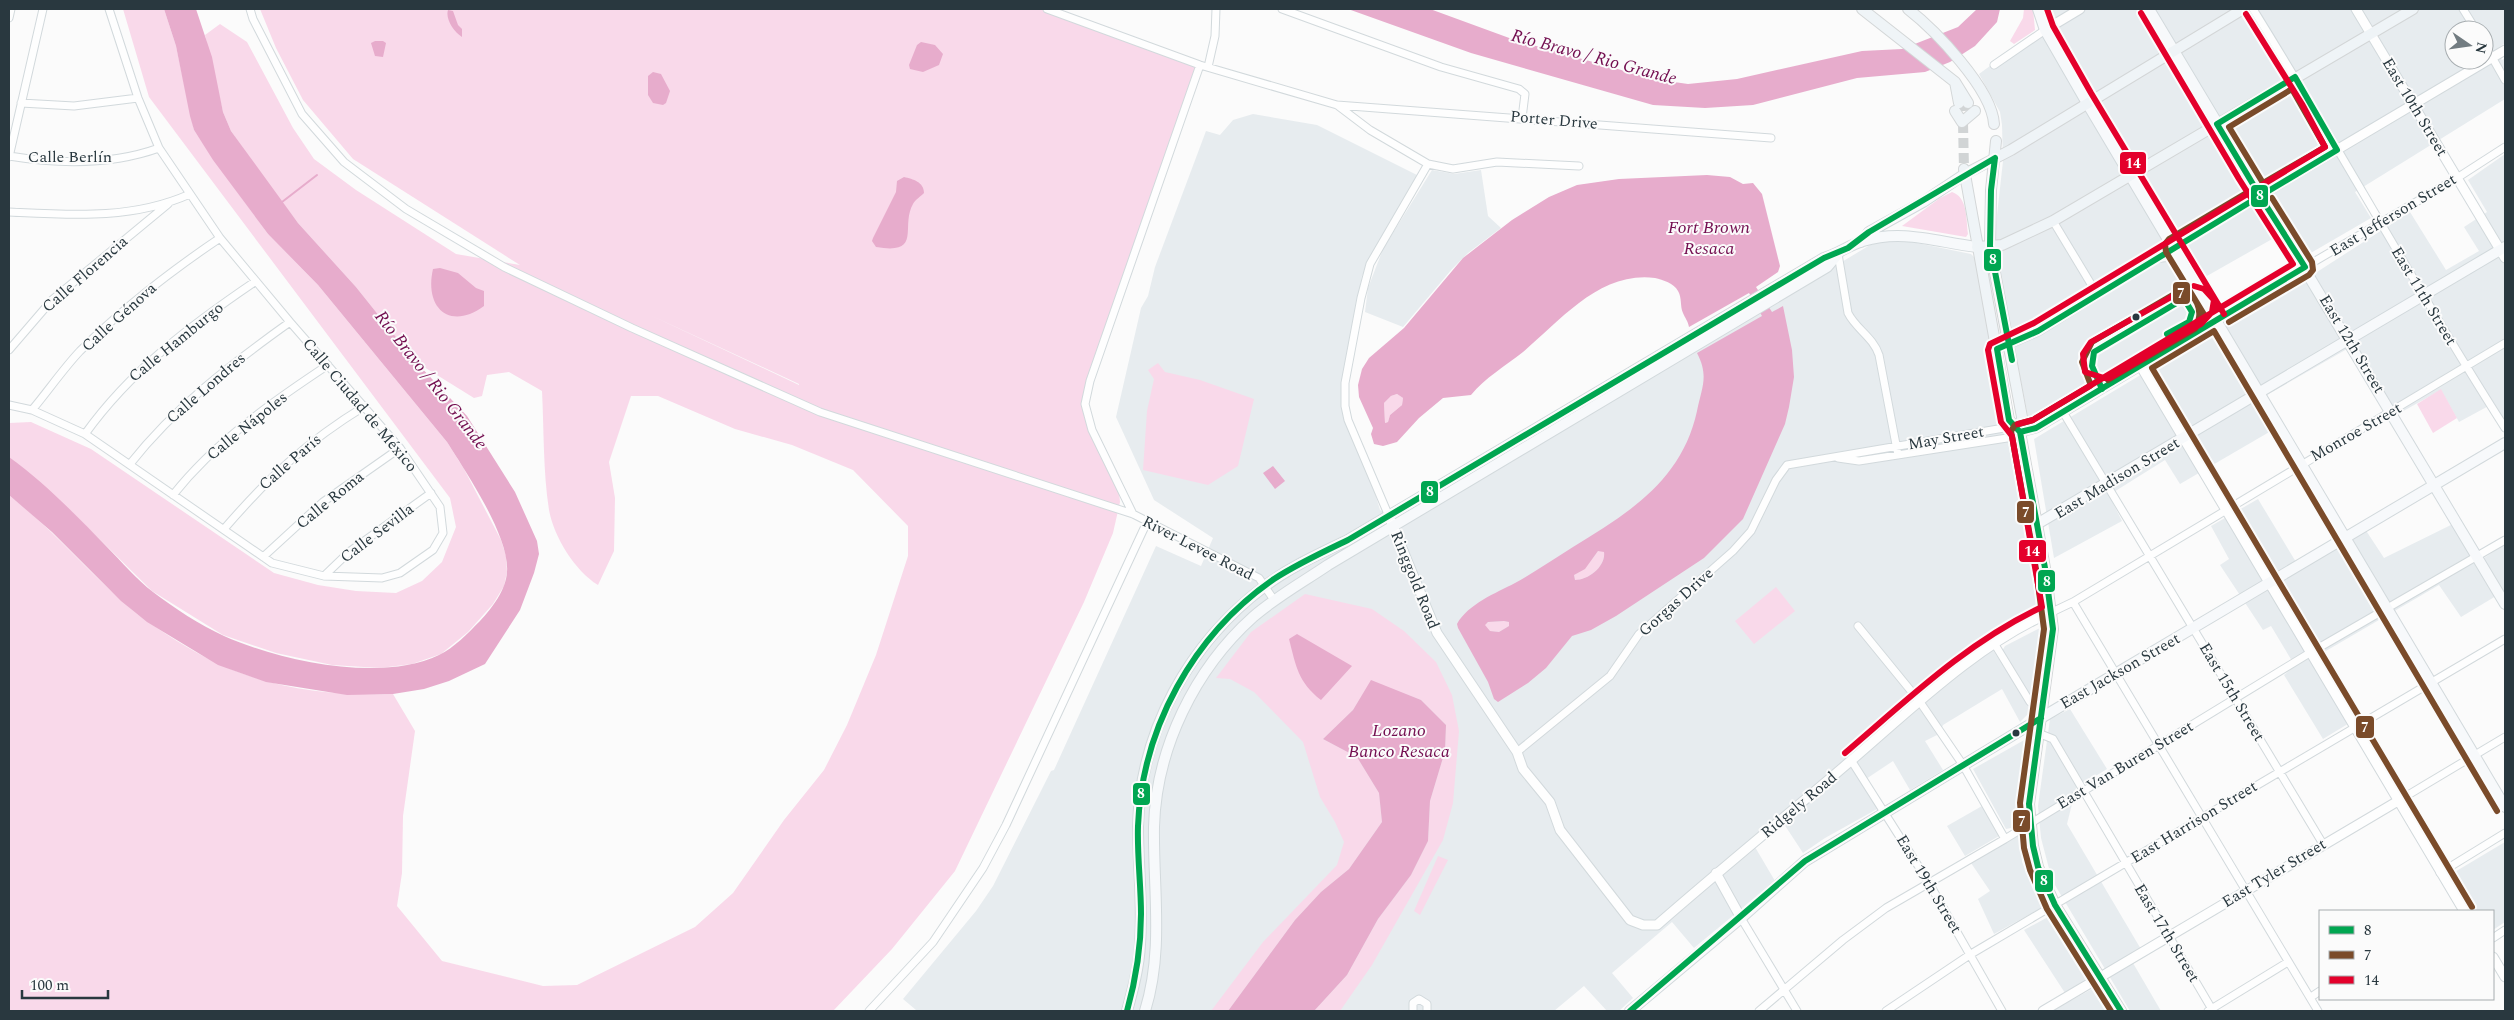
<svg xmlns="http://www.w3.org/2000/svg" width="2514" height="1020" font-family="Spectral,serif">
	<rect width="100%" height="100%" fill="#fbfbfb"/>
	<!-- built -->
	<path fill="#e7ecef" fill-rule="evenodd" d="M2035 9H2505V43L2495 50 2502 60 2505 58V99L2355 192 2371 218 2297 261 2281 234 2191 285 2211 318 2035 418 2028 417 1997 259 1995 233 2003 161 2002 125 2000 112 1979 74 2039 30ZM2454 30H2484V60H2454Z
		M1253 114 1317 125 1417 175 1362 276 1342 390 1343 414 1371 480 1380 510 1403 526 1870 245 1883 241H1907L1971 254 1975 258 2039 597 2032 613 1989 644 2030 707 2028 714 2020 722 2002 689 1943 725 1939 734 1925 741 1943 770 1910 790 1893 761 1863 781 1879 808 1825 838 1803 853 1784 824 1755 847 1775 881 1694 948 1672 922 1612 973 1633 998 1619 1011H1607L1584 986 1554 1011 916 1010 903 999 976 911 993 886 1051 771 1054 770 1156 546 1201 566 1213 538 1154 500 1116 417 1141 308 1148 296 1155 267 1206 131 1220 135 1233 120Z
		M2505 154V422L2494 403 2459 422 2441 390 2398 414 2354 345 2267 395 2283 424 2180 484 2165 460 2109 495 2122 521 2054 558 2034 439 2282 290 2317 272 2410 212 2446 270 2479 251 2464 227 2487 212 2468 180Z
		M1432 170 1454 174 1481 170 1488 216 1501 228 1468 253 1452 269 1403 327 1365 312 1368 288 1383 249Z
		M2258 499 2299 567 2365 529 2384 558 2461 520 2484 558 2505 544V611L2496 596 2461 617 2439 585 2319 655 2356 719 2323 739 2284 675 2295 666 2271 626 2263 630 2220 565 2229 559 2211 526Z
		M2040 628 2041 639 2031 700 2002 651 2005 646Z
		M2070 709 2107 769 2076 788 2067 824 2145 956 2133 963 2161 1011H2130L2052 880 2041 838 2038 806 2050 719Z
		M2026 739 2018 823 2011 828 2006 829 1973 769Z
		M1982 806 1999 836 1965 856 1947 826Z
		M2016 834 2021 838 2022 862 2043 907 1994 934 1978 899 1990 891 1971 863Z
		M2505 842V922L2493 930V911H2475L2453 873Z
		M2048 917 2086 979 2065 993 2024 930Z
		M2092 989 2106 1011H2052Z"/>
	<!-- green -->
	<path fill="#f9d9ea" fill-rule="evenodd" d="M123 9H164L176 46 194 130 214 160 268 234 318 285 447 442 464 469 501 540 506 556 507 572 504 586 493 604 468 632 441 654 412 664 380 668 332 665 276 653 223 635 152 591 71 511 9 457V423L31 422 91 449 274 573 318 585 356 591 396 593 422 581 442 562 456 527 450 498 149 97Z
		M260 9H1043L1200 65 1082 406 1097 449 1119 492 1120 502 1113 533 1084 602 955 871 892 949 833 1011H9V495C50 527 83 566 122 601 139 617 157 628 177 641 247 685 311 696 393 694L415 731 403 816 402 873 397 906 442 961 543 986 577 985 695 927 733 893 784 820 824 770 847 725 876 655 908 556V526L853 470 792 445 735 429 658 396H631L609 462 615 498 614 551 598 585C575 571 554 537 549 510 543 471 544 430 542 391L509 372 487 375 482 396 474 398 416 362 356 287 298 223 272 189 231 131 223 112 205 35 220 24 247 42 293 128 314 159 356 190 456 254 520 265 353 159 303 100 276 48ZM650 315 799 384V385Z
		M2024 9H2033L2035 30 2014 44 2010 41 2023 18Z
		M1952 192C1968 197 1966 220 1968 234L1966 237 1902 226 1940 198Z
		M1158 363 1165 372 1200 380 1254 399 1238 466 1208 485 1143 470 1147 411 1154 379 1148 370Z
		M2441 389 2457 418 2433 433 2417 404Z
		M1397 394 1403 398 1402 405 1390 415 1388 422 1385 423 1384 403 1391 396Z
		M1598 551H1604C1606 566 1589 580 1575 580L1574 575 1593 558Z
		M1776 587 1795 611 1754 644 1735 621Z
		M1305 594 1372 609 1404 631 1436 662 1452 695 1459 731 1453 803 1443 840 1372 965 1340 1011H1314L1347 975 1378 919 1411 875 1428 841 1430 801 1445 751 1446 725 1421 700 1371 681 1353 710 1323 739 1357 757 1379 793 1382 822 1349 869 1321 892 1295 920 1228 1011H1211L1263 942 1337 865 1344 842 1335 822 1320 797 1303 742 1254 692 1230 679 1216 678 1251 632Z
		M1504 621 1510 622 1509 626 1499 632 1490 631 1484 625 1489 622Z
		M1438 856 1448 860 1420 915 1414 911Z"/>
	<!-- water -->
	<path fill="#e7accc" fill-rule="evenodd" d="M164 9H196L212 57 223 112 231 131 298 223 356 287 416 362 467 416 515 492 537 541 539 554 534 573 520 610 485 664 449 681 424 689 393 694 347 695 266 682 218 665 147 622 121 601 52 532 9 495V457C45 483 76 515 107 547 122 562 136 579 153 592 174 608 200 625 224 636 281 661 381 683 439 655 454 648 468 633 480 621 492 608 506 590 507 572 510 537 466 472 447 442L318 285 268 234 213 160 194 130 190 116 176 46Z
		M1348 9H1430L1512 39 1653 79 1688 84 1737 79 1862 51 1902 49 1958 27 1977 9H2000L1997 22 1975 46 1950 62 1925 72 1857 78 1753 105 1705 108 1653 105 1471 53Z
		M448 10 453 11 458 25 462 29V37C454 32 445 19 448 10Z
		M375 41H383L386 43 383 57 375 56 371 43Z
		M921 42 935 45 943 54 939 65 923 72 910 69 909 65 917 45Z
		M653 72 661 74 670 91 666 103 663 105 653 103 648 95V76Z
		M1707 175 1730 177 1743 184 1753 183 1762 194 1780 266 1778 272 1756 287 1772 312 1783 306 1792 350 1794 377 1789 407 1785 424 1743 519 1704 558 1616 616 1591 630 1572 636 1546 668 1528 683 1498 702 1494 699 1488 682 1458 628 1457 624C1468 604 1496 593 1515 583 1535 572 1554 559 1573 547 1629 513 1682 480 1697 411 1702 387 1709 376 1697 353L1762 316 1749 293 1689 327C1688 321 1685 318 1683 313 1680 307 1682 297 1678 291 1674 283 1663 280 1655 278 1600 271 1561 320 1523 352 1505 366 1485 378 1471 395L1443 398 1419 418 1397 442 1383 446 1374 444 1371 434 1373 428 1359 397 1358 385 1362 369 1369 358 1404 328 1463 258 1512 220 1549 197 1577 185 1619 179ZM1397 394 1403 398 1402 405 1390 415 1388 422 1385 423 1384 403 1391 396ZM1598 551 1604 552C1606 566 1589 580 1575 580L1574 575 1585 569ZM1504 621 1509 622V626L1499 632 1490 631 1485 625 1488 622Z
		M904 177C913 179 924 182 924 193 921 196 915 200 913 204 900 227 923 255 876 247L872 241 873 238 896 192 897 181Z
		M440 268 458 273 476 288 484 291V306C450 331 424 308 433 269Z
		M1273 466 1285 481 1275 489 1263 473Z
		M1297 634 1352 666 1321 700C1298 682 1296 666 1289 639Z
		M1371 680 1421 700 1446 725 1445 751 1430 801 1428 841 1411 875 1378 919 1347 975 1314 1011H1228L1295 920 1321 892 1349 869 1382 822 1379 793 1357 757 1323 739 1353 710Z"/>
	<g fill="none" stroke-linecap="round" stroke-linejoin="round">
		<!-- stream -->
		<path stroke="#e7accc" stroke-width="2" d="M282 202 317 175"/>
		<!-- primary-tunnel -->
		<path stroke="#d1d4d5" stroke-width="10" stroke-dasharray="10 5" stroke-linecap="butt" d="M1963 103 1964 111
			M1963 123 1964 169"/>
		<!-- minor casing -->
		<g stroke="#d2d9dc" stroke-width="9">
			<path id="minor" d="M250 9 253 19 302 114 344 162 406 209 504 267 632 328 820 412 1133 514 1259 578 1274 600
				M1047 9 1200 65 1337 105 1370 130 1428 164
				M1282 9 1441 67 1519 89 1525 94 1522 118
				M2253 9C2339 147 2417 291 2505 428
				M2463 9 2476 30
				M9 18 11 9
				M2484 43 2505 80
				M1994 65 2045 30
				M1208 67 1215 36 1216 9
				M21 103 74 106 138 98
				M1337 105 1771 138
				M9 156C58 164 112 165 159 148
				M9 157 43 9
				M9 212C70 215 132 220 190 194
				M2053 221 2097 294
				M1838 254 1848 313C1856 329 1873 337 1879 355L1898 455
				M2305 267 2457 178 2505 147
				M9 350 52 300 168 204
				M9 405 32 410 85 434 272 563 324 576 382 578 400 573 433 550 443 533 440 507 400 448 290 322 220 238 159 148 138 98 109 9
				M32 410C48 391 63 369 80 351 123 308 171 271 220 238
				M2063 412 2323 844
				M85 434C131 370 191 325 256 281
				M1838 458 1859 461 2007 438 2019 432
				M130 464C175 407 231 364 290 322
				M173 495C215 442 272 402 328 365
				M1133 514 1092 430 1085 404 1090 381 1200 65
				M1388 514 1348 420 1345 406V383L1361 298 1370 264 1428 164 1453 169 1497 162 1579 166
				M224 529C269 477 306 442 365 406
				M263 557 323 502 400 448
				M324 576 349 552 431 493
				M2073 602 2318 1011
				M2052 612 2073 602 2505 343
				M1858 626 1920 702 1963 765 2005 839
				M1994 643 2030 702
				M2038 733 2053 739 2213 1011
				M1517 752 1610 676 1639 634 1733 551 1751 531 1776 480 1787 465 2004 428 2018 431
				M1851 760 1929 883 2002 1011
				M2398 801 2505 737
				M2440 873 2505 833
				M1741 918 1797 1011
				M2493 938 2505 930
				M2311 997 2320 991
				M869 1011 933 942 983 868 1006 825 1147 522
				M1413 1011V1003L1419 999 1427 1004V1011
				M1759 1011 1843 940 1886 908 2005 839 2308 654 2505 540
				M1886 1011 1971 954 2505 639
				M2208 1011 2288 962"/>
		</g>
		<!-- tertiary casing -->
		<g stroke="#d2d9dc" stroke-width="11">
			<path id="tertiary" d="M2356 9 2505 258
				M2045 30 2080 9
				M1997 349 2038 331 2173 247 2505 50
				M2140 365 2464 911
				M2020 432 2036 428 2063 412 2305 267
				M1388 514 1437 633 1517 752 1523 769 1550 802 1560 830 1630 920 1643 925H1657C1722 868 1789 814 1854 758 1911 709 1983 640 2052 612
				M1716 873 1741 918
				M2493 957 2505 977
				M2043 1011 2398 801"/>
		</g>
		<!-- secondary casing -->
		<g stroke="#d2d9dc" stroke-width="12">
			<path id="secondary" d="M2038 9 2045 30 2087 103 2505 807
				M2149 9 2505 604
				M1861 242 1869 232 1923 202 1965 174
				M2157 257 2178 255
				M2037 524 2505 247
				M1127 1011C1133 989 1139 967 1140 944 1143 905 1138 866 1138 827 1140 731 1189 643 1265 586 1290 567 1319 554 1348 540L1824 258C1838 254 1849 245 1863 241 1903 229 1936 242 1977 247
				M1145 1011C1164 950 1153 889 1154 827 1156 748 1195 669 1253 617 1276 597 1303 582 1328 565L1827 267 1838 254
				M1630 1011 1741 918 1805 861 2041 718 2505 443"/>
		</g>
		<!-- primary casing -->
		<g stroke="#d3d6d7" stroke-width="12">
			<path id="primary" d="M1862 9 1955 82 1968 103
				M1908 9C1935 30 1992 89 1994 124
				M1955 82 1959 103
				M1955 111 1962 122
				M1962 122 1975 111
				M1996 141 1991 190 1990 246 2022 417 2020 432 2045 568 2053 629 2029 804 2033 846 2038 867 2055 905 2121 1011
				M1964 169 2009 420 2020 432
				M1965 174 2011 150 2243 9
				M1977 247 2002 245 2053 221 2413 9"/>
		</g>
		<!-- minor -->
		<use href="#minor" stroke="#fefefe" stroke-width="7"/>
		<!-- tertiary -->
		<use href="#tertiary" stroke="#fefefe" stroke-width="9"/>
		<!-- secondary -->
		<use href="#secondary" stroke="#f7f9fb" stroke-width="10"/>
		<!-- primary -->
		<use href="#primary" stroke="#eff4f7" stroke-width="10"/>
		<!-- bus-1 casing -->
		<g stroke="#fbfbfb" stroke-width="10">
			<path id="bus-1" d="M2295 77 2337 150 2260 196 2217 124Z
				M1995 158 1991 190 1990 246 2012 360
				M2102 389 2092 366 2094 352 2180 301 2186 302 2192 312 2189 322 2167 334
				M2020 432 2045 568 2053 629 2029 804 2033 846 2038 867 2055 905 2121 1011
				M2020 432 2009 420 1997 349 2038 331 2260 196
				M2020 432 2036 428 2305 267 2260 196
				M1127 1011C1136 979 1141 947 1141 914 1141 885 1137 855 1138 826 1142 728 1193 635 1274 579 1297 564 1323 552 1348 540L1824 258 1848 248 1869 232 1995 158
				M1630 1011 1805 861 2041 718"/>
		</g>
		<!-- bus-2 casing -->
		<g stroke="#fbfbfb" stroke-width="10">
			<path id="bus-2" d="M2292 89 2325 147 2263 183 2229 127Z
				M2205 316 2166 252 2165 244 2169 239 2248 192
				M2229 322 2309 275 2313 270 2312 262 2272 198
				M2090 383 2082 362 2092 342 2176 293C2197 289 2205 313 2195 329L2108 380
				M2090 386 2033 420 2015 425 2011 431 2036 569 2044 629 2020 803 2024 848 2030 870 2047 909 2111 1011
				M2472 907 2152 368 2214 331 2497 811"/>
		</g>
		<!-- bus-3 casing -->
		<g stroke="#fbfbfb" stroke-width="10">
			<path id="bus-3" d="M2047 9 2053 26 2091 93 2224 314
				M2189 287 2091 342 2083 354 2085 372 2104 378H2110L2201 324 2212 312 2214 300 2204 289 2194 286
				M2018 424 2033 420 2293 264 2239 179 2141 13
				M1845 753C1907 700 1967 642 2042 607L2012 436 2001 422 1988 350 1990 344 2034 323 2325 147 2302 104 2246 14"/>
		</g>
		<!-- bus-1 -->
		<use href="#bus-1" stroke="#00a651" stroke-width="6"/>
		<!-- bus-2 -->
		<use href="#bus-2" stroke="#7a4b2a" stroke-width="6"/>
		<!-- bus-3 -->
		<use href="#bus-3" stroke="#e4002b" stroke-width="6"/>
	</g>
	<!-- markers -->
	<g fill="#29383f" stroke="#fbfbfb" stroke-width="2">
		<circle cx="2136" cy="317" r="4.5"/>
		<circle cx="2016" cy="733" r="4.5"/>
	</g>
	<g text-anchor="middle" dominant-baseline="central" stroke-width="4" stroke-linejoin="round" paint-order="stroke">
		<!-- street labels -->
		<g font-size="16" fill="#29383f" stroke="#fbfbfb">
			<text transform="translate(2415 107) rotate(59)">East 10th Street</text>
			<text transform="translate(1554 120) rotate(5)">Porter Drive</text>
			<text x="70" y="157">Calle Berlín</text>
			<text transform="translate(2393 215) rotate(-31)">East Jefferson Street</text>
			<text transform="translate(85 274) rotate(-41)">Calle Florencia</text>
			<text transform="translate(2424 296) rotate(59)">East 11th Street</text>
			<text transform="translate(119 317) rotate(-42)">Calle Génova</text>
			<text transform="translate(176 342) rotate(-39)">Calle Hamburgo</text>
			<text transform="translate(2352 344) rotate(59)">East 12th Street</text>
			<text transform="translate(206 388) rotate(-41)">Calle Londres</text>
			<text transform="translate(360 405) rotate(50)">Calle Ciudad de México</text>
			<text transform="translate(247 426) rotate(-39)">Calle Nápoles</text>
			<text transform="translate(2356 432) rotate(-30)">Monroe Street</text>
			<text transform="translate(1946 438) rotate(-10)">May Street</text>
			<text transform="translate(290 462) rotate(-41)">Calle París</text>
			<text transform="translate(2117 478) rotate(-31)">East Madison Street</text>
			<text transform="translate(330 500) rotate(-39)">Calle Roma</text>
			<text transform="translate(377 533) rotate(-37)">Calle Sevilla</text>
			<text transform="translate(1198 548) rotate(27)">River Levee Road</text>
			<text transform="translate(1415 580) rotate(68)">Ringgold Road</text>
			<text transform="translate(1676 602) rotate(-42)">Gorgas Drive</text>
			<text transform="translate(2120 671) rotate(-30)">East Jackson Street</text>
			<text transform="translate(2232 692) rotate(59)">East 15th Street</text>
			<text transform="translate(2125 765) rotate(-31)">East Van Buren Street</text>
			<text transform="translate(1799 805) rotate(-40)">Ridgely Road</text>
			<text transform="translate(2194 822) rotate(-31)">East Harrison Street</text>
			<text transform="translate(2274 873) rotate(-31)">East Tyler Street</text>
			<text transform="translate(1929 884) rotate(59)">East 19th Street</text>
			<text transform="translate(2167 933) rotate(59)">East 17th Street</text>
		</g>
		<!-- water labels -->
		<g font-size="18" font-style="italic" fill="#730e50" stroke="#fbfbfb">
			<text transform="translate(1594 57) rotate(15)">Río Bravo / Rio Grande</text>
			<text x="1709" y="227">Fort Brown<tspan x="1709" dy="21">Resaca</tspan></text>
			<text transform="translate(431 380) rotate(52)">Río Bravo / Rio Grande</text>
			<text x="1399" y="730">Lozano<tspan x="1399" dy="21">Banco Resaca</tspan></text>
		</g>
	</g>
	<g stroke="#fbfbfb" stroke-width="2">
		<rect x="2119" y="151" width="28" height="24" rx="5" fill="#e4002b"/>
		<rect x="2250" y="184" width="19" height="24" rx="5" fill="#00a651"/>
		<rect x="1983" y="248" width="19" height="24" rx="5" fill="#00a651"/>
		<rect x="2172" y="281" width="19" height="24" rx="5" fill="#7a4b2a"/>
		<rect x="1420" y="480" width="19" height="24" rx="5" fill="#00a651"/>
		<rect x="2016" y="500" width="19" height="24" rx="5" fill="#7a4b2a"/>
		<rect x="2018" y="539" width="29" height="24" rx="5" fill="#e4002b"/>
		<rect x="2037" y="569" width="19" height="24" rx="5" fill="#00a651"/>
		<rect x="2355" y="715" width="20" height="24" rx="5" fill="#7a4b2a"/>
		<rect x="1132" y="782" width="19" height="24" rx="5" fill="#00a651"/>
		<rect x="2012" y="809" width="19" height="24" rx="5" fill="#7a4b2a"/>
		<rect x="2034" y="869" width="20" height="24" rx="5" fill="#00a651"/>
	</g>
	<g font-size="14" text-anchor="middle" font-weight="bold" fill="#fff">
		<text x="2133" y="168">14</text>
		<text x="2260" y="200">8</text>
		<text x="1993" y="264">8</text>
		<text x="2181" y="298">7</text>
		<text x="1430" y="496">8</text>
		<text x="2026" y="517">7</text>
		<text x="2032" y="556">14</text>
		<text x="2047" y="586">8</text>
		<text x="2365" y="732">7</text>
		<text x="1141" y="798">8</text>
		<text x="2022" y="826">7</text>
		<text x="2044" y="885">8</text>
	</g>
	<!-- border -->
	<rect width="2514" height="1020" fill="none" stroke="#29383f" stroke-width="20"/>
	<!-- legend -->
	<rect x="2319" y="910" width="175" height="90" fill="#fbfbfb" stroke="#a7adb0"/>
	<rect x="2329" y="926" width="25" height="8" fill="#00a651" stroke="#a7adb0"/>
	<text x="2364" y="935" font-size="15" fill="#29383f">8</text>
	<rect x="2329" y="951" width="25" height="8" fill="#7a4b2a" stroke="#a7adb0"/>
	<text x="2364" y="960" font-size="15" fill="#29383f">7</text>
	<rect x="2329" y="976" width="25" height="8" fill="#e4002b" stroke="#a7adb0"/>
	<text x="2364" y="985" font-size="15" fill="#29383f">14</text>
	<!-- north arrow -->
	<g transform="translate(2469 45) rotate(103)"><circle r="24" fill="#fbfbfb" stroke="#a7adb0"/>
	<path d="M0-4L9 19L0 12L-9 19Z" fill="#727c81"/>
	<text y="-8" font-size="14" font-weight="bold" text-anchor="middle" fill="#29383f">N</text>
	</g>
	<!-- scale -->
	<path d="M22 990v8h86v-8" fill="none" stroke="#29383f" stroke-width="2.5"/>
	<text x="30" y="990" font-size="15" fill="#29383f" stroke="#fbfbfb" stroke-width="4" paint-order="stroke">100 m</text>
</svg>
